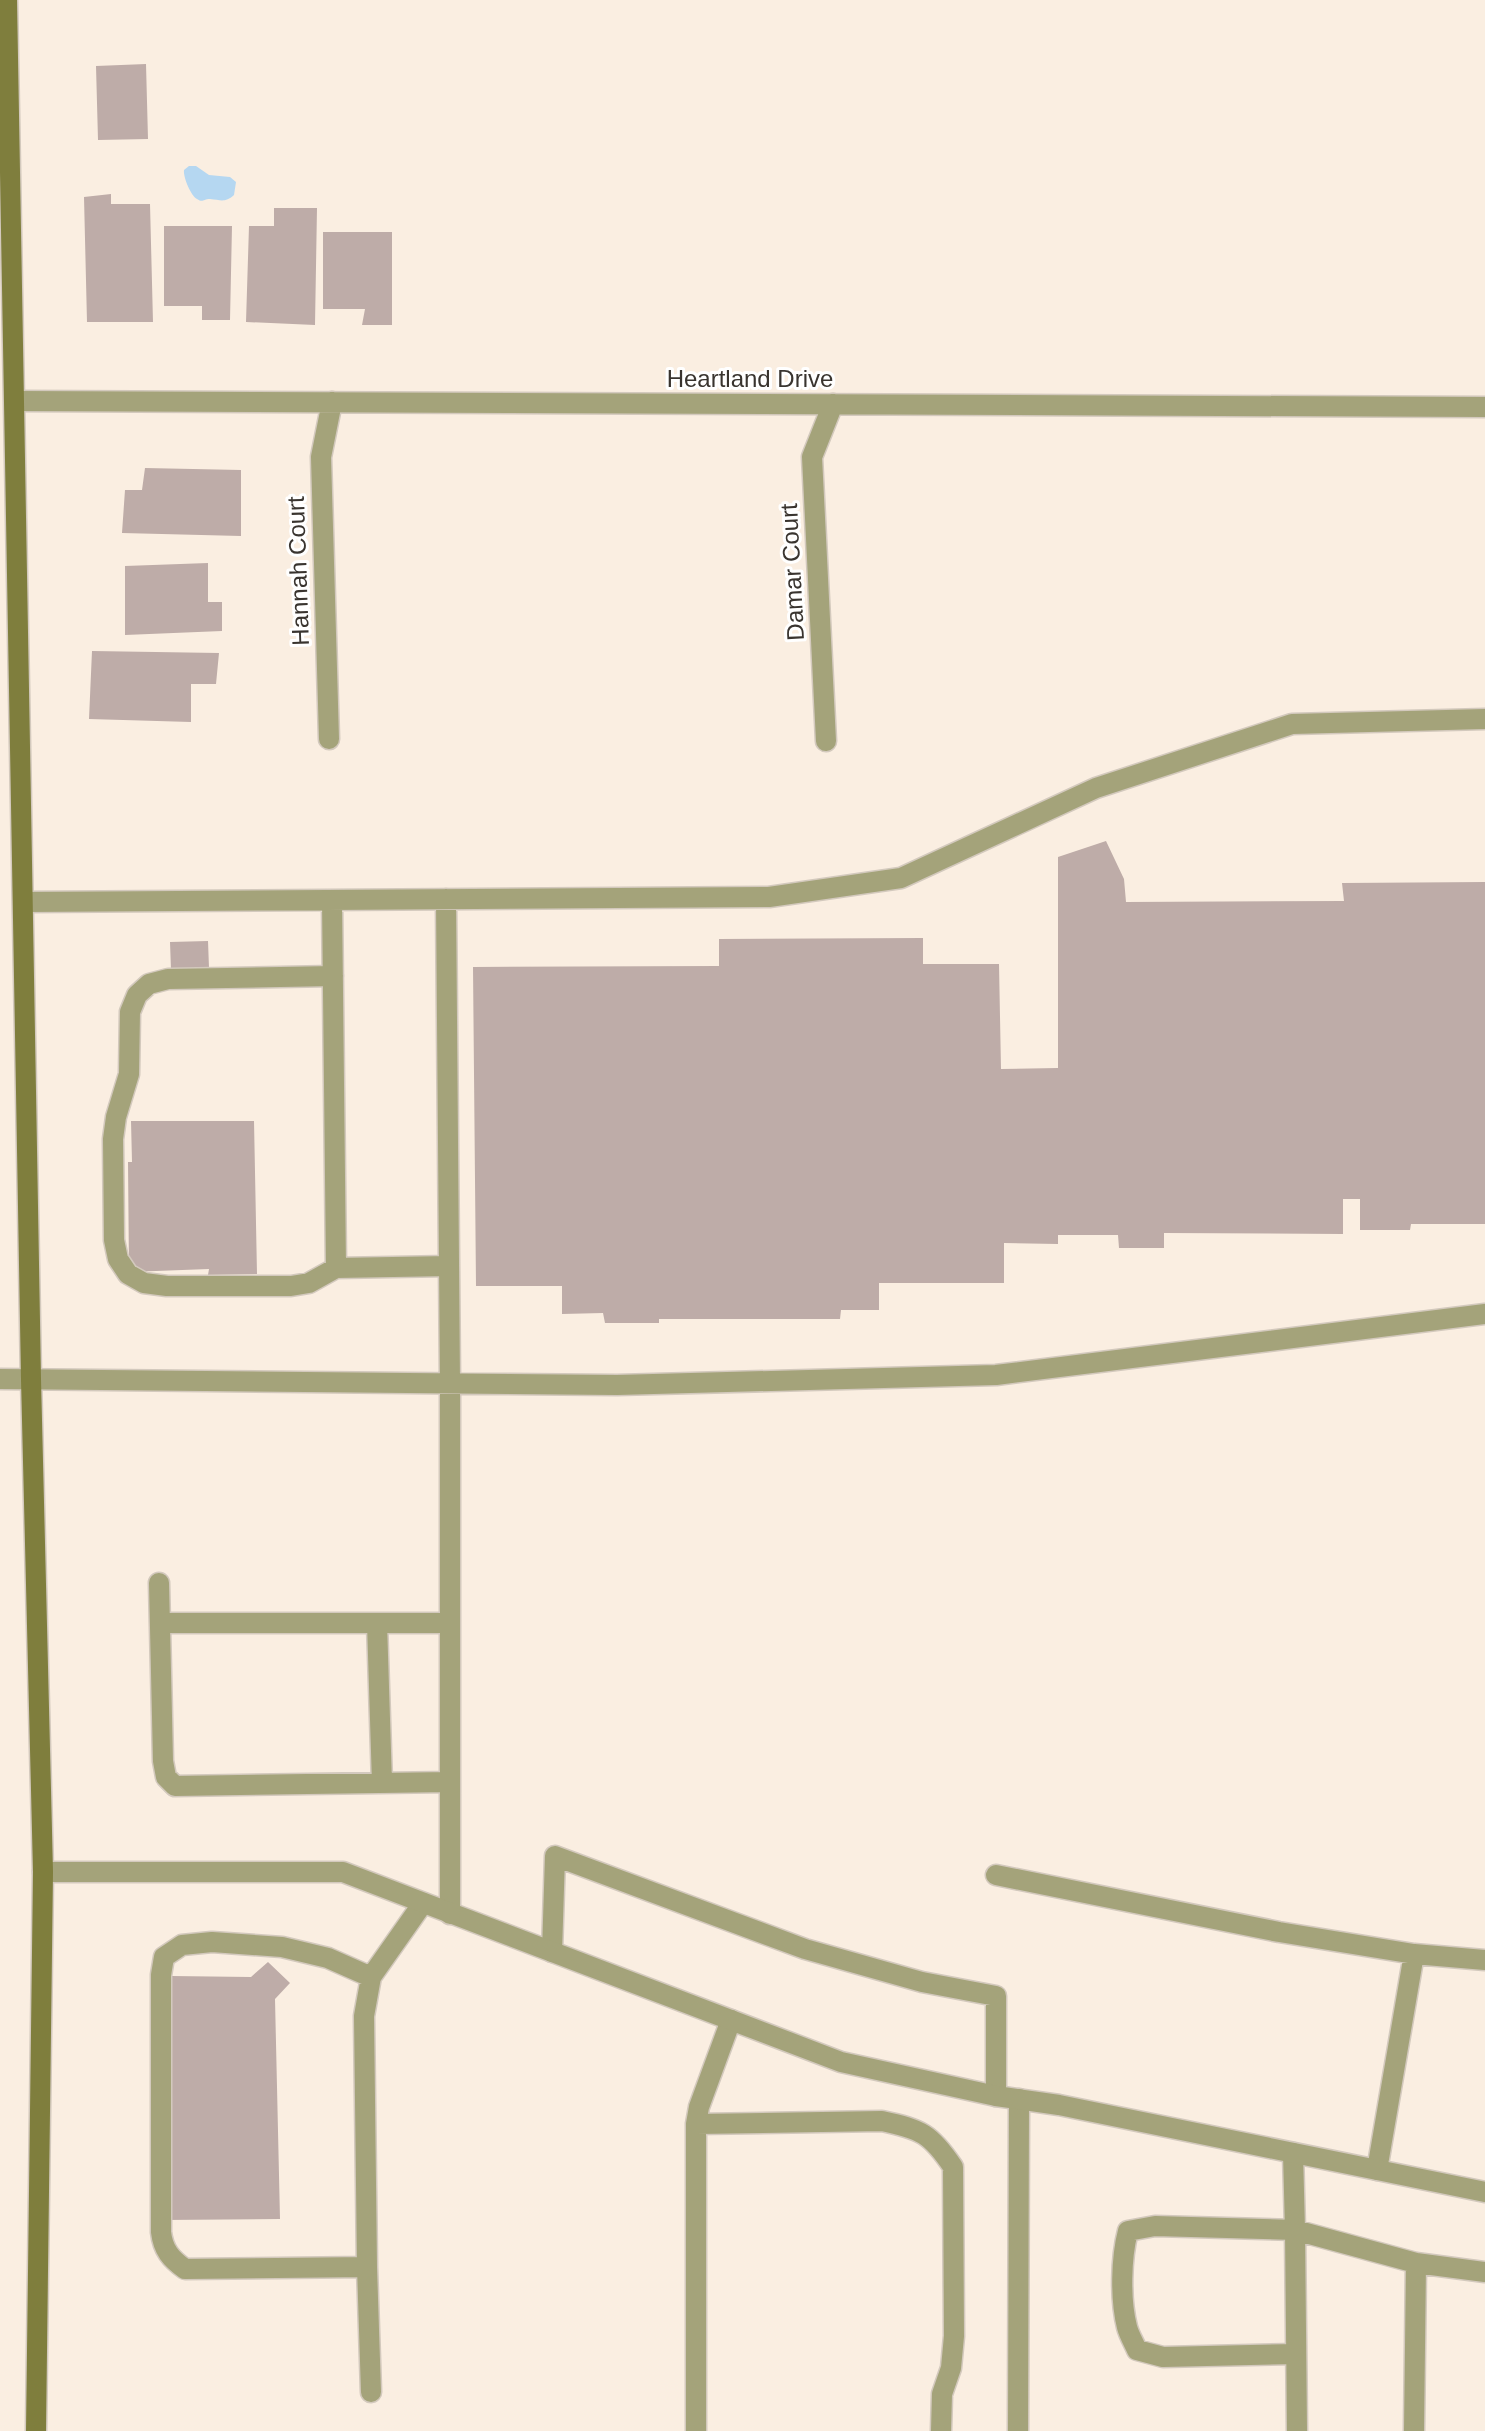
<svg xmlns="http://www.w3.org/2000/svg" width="1485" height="2431" font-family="Helvetica,sans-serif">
	<rect width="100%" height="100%" fill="#faeee1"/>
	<!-- water -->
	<path fill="#b5d7f1" d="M189 166H196L209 175 230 177 236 182 234 195C225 203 221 200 210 199 203 199 203 203 197 199 191 196 183 177 184 170Z"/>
	<!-- building -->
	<path fill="#beaca8" d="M146 64 148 139 98 140 96 66Z
		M111 194V204H150L153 322H87L84 197Z
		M274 208H317L315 325 246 322 249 226H274Z
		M164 226H232L230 320H202V306H164Z
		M323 232H392V325H362L365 309H323Z
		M145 468 241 470V536L122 533 125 490H142Z
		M208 563V602H222V631L125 635V566Z
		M92 651 219 653 216 684H191V722L89 719Z
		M1106 841 1124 879 1126 902 1344 901 1342 883 1485 882V1224H1411L1410 1230H1360V1199H1343V1234L1164 1233V1248H1119L1118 1235H1058V1244L1004 1243V1283H879V1310H841L840 1319H659V1323H605L603 1313 562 1314V1286H476L473 967 719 966V939L923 938V964H999L1001 1069 1058 1068V857Z
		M208 941 209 968 171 970 170 942Z
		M131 1121H254L257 1274 208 1275 209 1269 129 1272 128 1162H132Z
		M268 1962 290 1983 275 1999 280 2219 164 2220 163 1996 171 1976 251 1977Z"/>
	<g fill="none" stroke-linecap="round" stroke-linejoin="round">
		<!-- lane casing -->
		<g stroke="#d3c9bd" stroke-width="23">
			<path id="lane" d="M446 899 450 1383V1914
				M332 900 336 1268 449 1266
				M24 902 769 897 901 878 1096 788 1292 724 1485 719
				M333 976 168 979 149 984 137 995 130 1012 129 1074 116 1117 113 1139 114 1240 118 1259 128 1274 144 1283 167 1286H291L309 1283 336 1268
				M0 1379 617 1385 996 1375 1485 1314
				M159 1583 163 1761 166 1777 175 1786 450 1782
				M160 1623H450
				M377 1623 382 1783
				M996 1875 1279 1932 1414 1954 1485 1960
				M552 1952 555 1856 805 1949 922 1982 996 1996V2096
				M696 2124 882 2121C921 2129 931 2134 953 2167L954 2336 951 2368 942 2394 941 2431
				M1293 2153 1295 2230 1416 2263 1485 2272
				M1377 2170 1414 1954
				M367 2267 185 2269C171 2259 163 2250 161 2232V1975L164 1957 182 1945 212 1942 282 1947 328 1958 371 1977
				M1296 2354 1163 2357 1137 2350C1134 2343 1129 2335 1127 2327 1120 2299 1121 2258 1128 2231L1155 2226 1295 2230 1297 2431
				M371 2392 367 2267 364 2016 371 1977 423 1903
				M696 2431V2124L699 2107 731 2020
				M1018 2431 1019 2099
				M1414 2431 1416 2263"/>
		</g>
		<!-- street casing -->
		<g stroke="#d3c9bd" stroke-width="23">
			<path id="street" d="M16 401 1485 407
				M329 739 321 457 332 402
				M826 741 812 457 833 404
				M43 1872H343L841 2062 996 2096 1059 2105 1485 2192"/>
		</g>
		<!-- secondary casing -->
		<g stroke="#d3c9bd" stroke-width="23">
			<path id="secondary" d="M7 0 31 1379 43 1872 36 2431"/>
		</g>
		<!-- lane -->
		<use href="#lane" stroke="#a4a37a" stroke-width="20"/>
		<!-- street -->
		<use href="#street" stroke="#a4a37a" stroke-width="20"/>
		<!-- secondary -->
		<use href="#secondary" stroke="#7f7e3d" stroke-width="20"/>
	</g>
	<g text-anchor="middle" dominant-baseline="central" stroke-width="6" stroke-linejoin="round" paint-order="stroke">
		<!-- street labels -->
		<g font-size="24" fill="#39342f" stroke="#fff">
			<text x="750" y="378">Heartland Drive</text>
			<text transform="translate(298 571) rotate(-92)">Hannah Court</text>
			<text transform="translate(792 572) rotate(-93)">Damar Court</text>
		</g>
	</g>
</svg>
